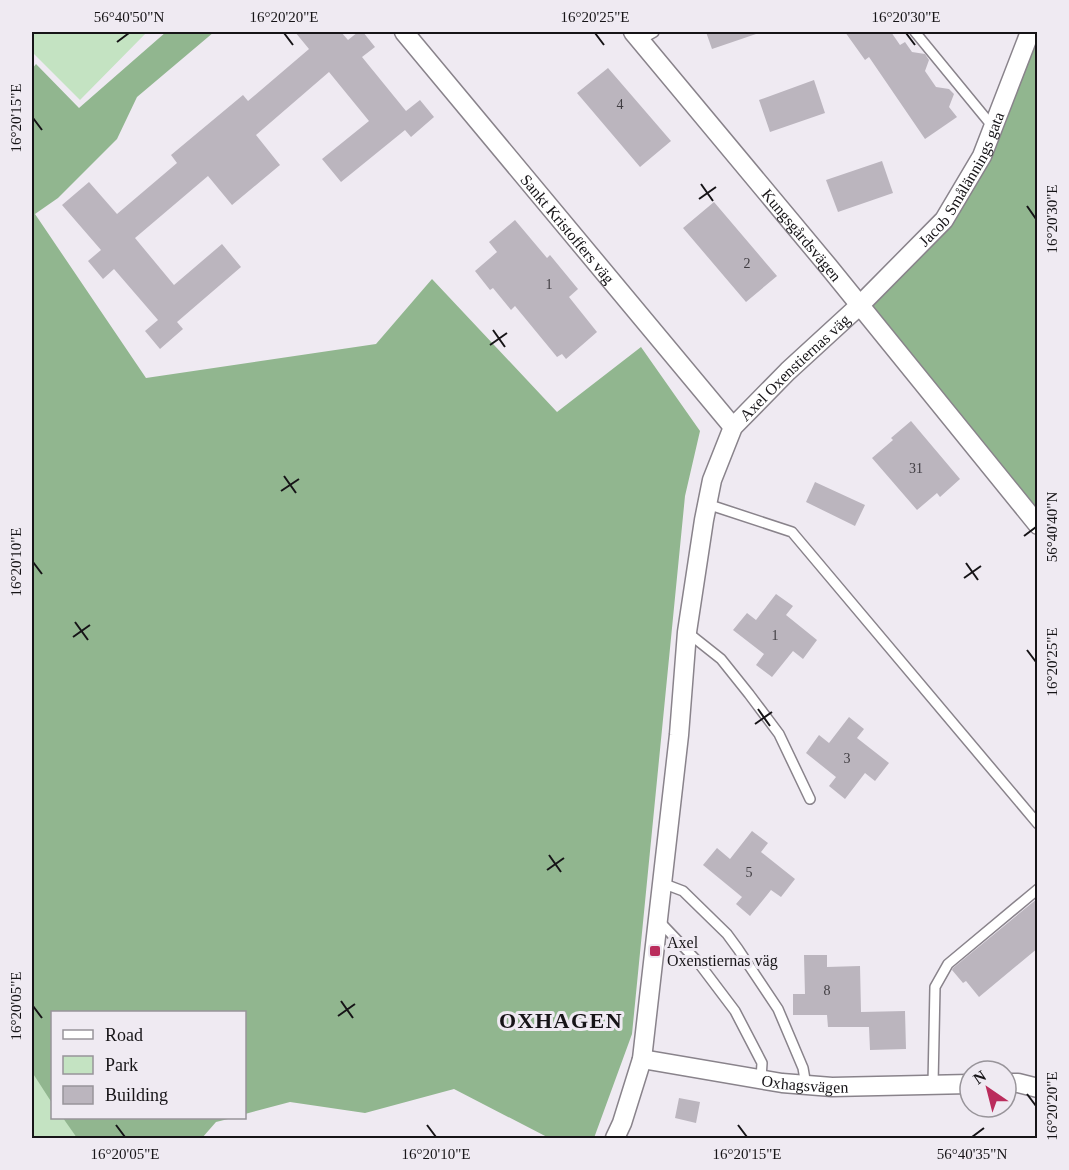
<svg xmlns="http://www.w3.org/2000/svg" width="1069" height="1170" font-family="'Times New Roman',serif">
	<rect width="100%" height="100%" fill="#efeaf2"/>
	<!-- green -->
	<path fill="#c4e3c2" d="M32 32H147L80 100 32 52Z
		M32 1057 52 1089V1118H71L85 1138H32Z"/>
	<!-- forest -->
	<path fill="#91b68f" d="M166 32H214L137 97 117 139 58 198 35 214 146 378 376 344 432 279 557 412 641 347 700 431 685 496 632 1034 594 1138H549L454 1089 365 1113 290 1102 245 1114 244 1012H52V1103L32 1072V69L36 64 79 108Z
		M1037 32V525L860 305 944 220Z
		M63 1118H232L216 1122 202 1138H77Z"/>
	<!-- building -->
	<path fill="#bbb5be" d="M295 32H341L348 40 358 32H363L375 47 362 57 406 111 420 100 434 117 411 137 405 130 341 182 322 159 369 121 329 72 256 135 280 165 232 205 208 176 135 238 174 285 222 244 241 267 177 322 183 329 160 349 145 331 158 320 114 269 103 279 88 261 101 250 62 205 89 182 117 214 177 163 171 155 243 95 248 101 309 49Z
		M706 32H755L756 34 712 49Z
		M845 32H891L900 45 905 42 912 52 925 54 929 60 925 71 936 87 949 89 954 94 949 107 957 117 925 139 869 57 865 60Z
		M608 68 671 141 640 167 577 93Z
		M814 80 825 113 770 132 759 100Z
		M882 161 893 193 838 212 826 180Z
		M714 202 777 276 746 302 683 228Z
		M515 220 547 258 550 255 578 289 569 297 597 332 566 359 562 354 557 357 515 306 511 310 493 288 490 290 475 271 497 252 489 242Z
		M911 421 960 479 940 497 937 493 917 510 872 458 893 440 891 438Z
		M815 482 865 505 855 526 806 502Z
		M776 594 793 606 786 615 817 640 803 659 793 651 772 677 756 665 764 654 733 630 747 613 756 620Z
		M849 717 864 729 857 738 889 763 875 781 865 773 845 799 829 786 836 777 806 753 819 735 829 743Z
		M752 831 768 843 761 852 795 879 781 897 771 890 750 916 736 904 742 897 703 865 717 848 730 859Z
		M1038 898V948L979 997 966 981 963 983 952 970 953 968Z
		M804 955H827V967L860 966 861 1012 905 1011 906 1049 870 1050 869 1027H828L827 1015H793V994H805Z
		M679 1098 700 1102 696 1123 675 1118Z"/>
	<g fill="none" stroke-linecap="round" stroke-linejoin="round">
		<!-- lane casing -->
		<g stroke="#89838b" stroke-width="12">
			<path id="lane" d="M915 32 993 127
				M640 40 654 32
				M707 504 792 532 1038 824
				M687 632 721 659 749 694 779 734 810 799
				M662 883 683 891 727 934 738 949 778 1009 803 1068 806 1085
				M658 920 698 962 735 1011 762 1063 761 1079
				M933 1084 935 987 948 964 1038 889"/>
		</g>
		<!-- street casing -->
		<g stroke="#89838b" stroke-width="21">
			<g id="street">
				<path id="s1" d="M404 32 733 427"/>
				<path id="s2" d="M633 32 828 266 1038 525"/>
				<path id="s3" d="M642 1059 782 1083 832 1087 970 1084"/>
				<path d="M1006 1083H1018L1038 1088"/>
				<path id="s4" d="M615 1138 622 1123 642 1059 679 735 687 632 704 520 712 480 733 427 788 371 860 305 944 220 982 156 1030 32"/>
			</g>
		</g>
		<!-- lane -->
		<use href="#lane" stroke="#fff" stroke-width="9"/>
		<!-- street -->
		<use href="#street" stroke="#fff" stroke-width="18"/>
	</g>
	<!-- ticks -->
	<path fill="none" stroke="#161417" stroke-width="2" d="M284 33 293 45M595 33 604 45M906 33 915 45M117 42 129 33M33 118 42 130M701 184 713 201M699 199 716 187M1027 206 1036 219M493 330 505 347M490 345 507 333M284 476 296 493M281 491 299 479M1024 536 1036 527M33 562 42 574M966 563 978 580M964 578 981 566M75 622 88 640M73 637 90 625M1027 650 1036 662M758 709 770 726M755 724 772 712M549 855 561 872M547 870 564 858M341 1001 353 1018M33 1006 42 1018M338 1016 355 1004M1027 1094 1036 1106M116 1125 125 1137M427 1125 436 1137M738 1125 747 1137M972 1137 984 1128"/>
	<!-- markers -->
	<rect fill="#ba2c5c" stroke="#efeaf2" stroke-width="2" x="649" y="945" width="12" height="12" rx="3"/>
	<g text-anchor="middle" dominant-baseline="central" stroke-width="6" stroke-linejoin="round" paint-order="stroke">
		<!-- number labels -->
		<g font-size="14" fill="#3f3c41">
			<text x="620" y="104">4</text>
			<text x="747" y="263">2</text>
			<text x="549" y="284">1</text>
			<text x="916" y="468">31</text>
			<text x="775" y="635">1</text>
			<text x="847" y="758">3</text>
			<text x="749" y="872">5</text>
			<text x="827" y="990">8</text>
		</g>
		<!-- street labels -->
		<g font-size="16" fill="#161417" stroke="#efeaf2">
			<text stroke="none"><textPath href="#s4" startOffset="1064">Jacob Smålännings gata</textPath></text>
			<text stroke="none"><textPath href="#s1" startOffset="256">Sankt Kristoffers väg</textPath></text>
			<text stroke="none"><textPath href="#s2" startOffset="264">Kungsgårdsvägen</textPath></text>
			<text stroke="none"><textPath href="#s4" startOffset="810">Axel Oxenstiernas väg</textPath></text>
			<text stroke="none"><textPath href="#s3" startOffset="165">Oxhagsvägen</textPath></text>
		</g>
		<!-- poi labels -->
		<g font-size="16" fill="#161417" stroke="#efeaf2" text-anchor="start">
			<text x="667" y="942">Axel<tspan x="667" dy="18">Oxenstiernas väg</tspan></text>
		</g>
		<!-- district labels -->
		<g font-size="22" font-weight="bold" letter-spacing="1.5" fill="#161417" stroke="#efeaf2">
			<text x="561" y="1020">OXHAGEN</text>
		</g>
	</g>
	<!-- border -->
	<rect width="1069" height="1170" fill="none" stroke="#efeaf2" stroke-width="66"/>
	<!-- legend -->
	<rect x="51" y="1011" width="195" height="108" fill="#efeaf2" stroke="#98949a" stroke-width="1.5"/>
	<rect x="63" y="1030" width="30" height="9" fill="#ffffff" stroke="#98949a" stroke-width="1.5"/>
	<text x="105" y="1041" font-size="18" fill="#161417">Road</text>
	<rect x="63" y="1056" width="30" height="18" fill="#c4e3c2" stroke="#98949a" stroke-width="1.5"/>
	<text x="105" y="1071" font-size="18" fill="#161417">Park</text>
	<rect x="63" y="1086" width="30" height="18" fill="#bbb5be" stroke="#98949a" stroke-width="1.5"/>
	<text x="105" y="1101" font-size="18" fill="#161417">Building</text>
	<!-- north arrow -->
	<g transform="translate(988 1089) rotate(325)"><circle r="28" fill="#efeaf2" stroke="#98949a" stroke-width="1.5"/>
	<path d="M0-4.5L10 22L0 15L-10 22Z" fill="#ba2c5c"/>
	<text y="-9" font-size="16" font-weight="bold" text-anchor="middle" fill="#161417">N</text>
	</g>
	<rect x="33" y="33" width="1003" height="1104" fill="none" stroke="#161417" stroke-width="2"/>
	<g font-size="15" text-anchor="middle" fill="#161417">
		<text x="129" y="22">56°40'50"N</text>
		<text x="284" y="22">16°20'20"E</text>
		<text x="595" y="22">16°20'25"E</text>
		<text x="906" y="22">16°20'30"E</text>
		<text transform="translate(16 118) rotate(-90)" y="5">16°20'15"E</text>
		<text transform="translate(1052 219) rotate(-90)" y="5">16°20'30"E</text>
		<text transform="translate(1052 527) rotate(-90)" y="5">56°40'40"N</text>
		<text transform="translate(16 562) rotate(-90)" y="5">16°20'10"E</text>
		<text transform="translate(1052 662) rotate(-90)" y="5">16°20'25"E</text>
		<text transform="translate(16 1006) rotate(-90)" y="5">16°20'05"E</text>
		<text transform="translate(1052 1106) rotate(-90)" y="5">16°20'20"E</text>
		<text x="125" y="1159">16°20'05"E</text>
		<text x="436" y="1159">16°20'10"E</text>
		<text x="747" y="1159">16°20'15"E</text>
		<text x="972" y="1159">56°40'35"N</text>
	</g>
</svg>
